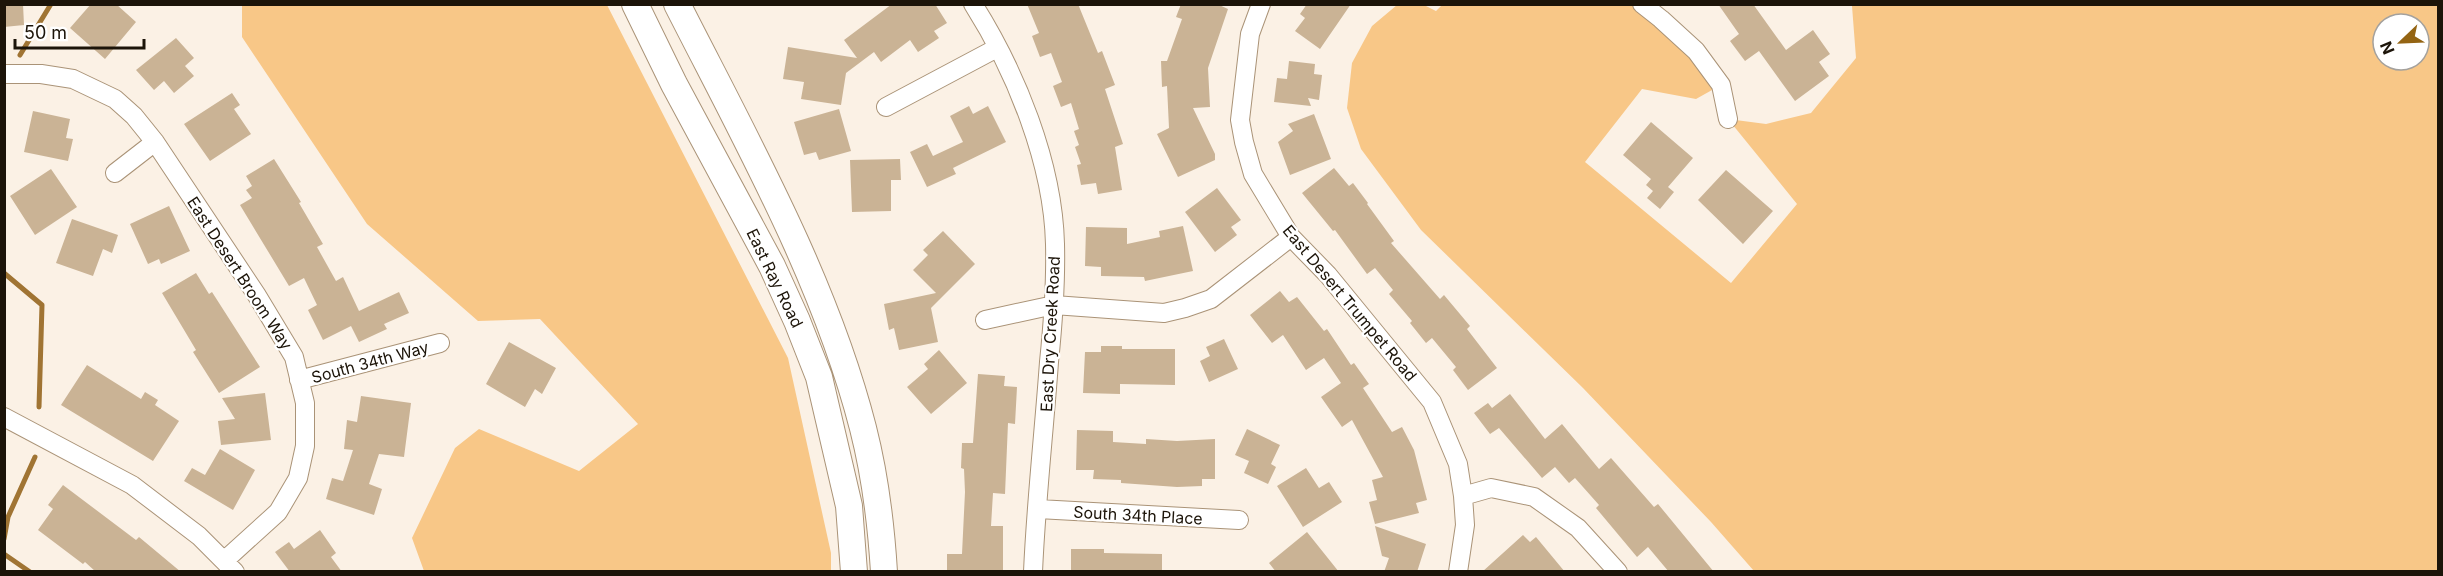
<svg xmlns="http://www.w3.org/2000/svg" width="2443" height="576" font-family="Inter,sans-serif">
	<rect width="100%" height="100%" fill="#fbf1e5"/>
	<!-- green -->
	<path fill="#f8c787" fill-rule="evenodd" d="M1443 4 1642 5 1721 85 1696 99 1642 89 1585 162 1731 283 1797 204 1728 119 1766 124 1811 113 1856 58 1852 6 1849 5H2438V571H1754L1711 522 1583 388 1421 230 1361 149 1347 108 1352 63 1372 26 1397 5H1424L1436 11ZM2383 24H2419V60H2383Z
		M242 5H607L788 358 831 553V571H424L412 538 455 448 479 429 579 471 638 424 540 319 478 321 367 224 242 37Z"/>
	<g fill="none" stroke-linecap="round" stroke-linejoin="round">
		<!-- stream -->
		<path stroke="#a07433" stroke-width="5" d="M20 55 51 4
			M4 273 42 305 39 407
			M4 539 8 517 35 457
			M4 554 30 572"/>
	</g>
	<!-- building -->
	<path fill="#cab395" d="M4 4H23L24 25 4 27Z
		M91 4H116L136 22 105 59 70 28Z
		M892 4H935L947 23 934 31 939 38 918 52 910 40 881 62 874 52 846 73 841 105 801 99 804 82 783 79 788 47 857 58 844 40Z
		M1027 4H1078L1098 53 1102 51 1115 85 1105 89 1123 144 1115 147 1122 190 1098 194 1096 183 1081 185 1077 165 1081 164 1075 147 1079 145 1074 131 1079 129 1071 103 1061 107 1053 86 1062 82 1051 53 1040 57 1032 36 1039 33Z
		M1181 4H1217L1228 9 1208 68 1210 107 1193 108 1215 154V160L1178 177 1157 134 1169 128 1167 86 1162 87 1161 61H1167L1182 19 1176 17Z
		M1307 4H1351L1320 49 1295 31 1305 18 1300 14Z
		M1718 4H1753L1786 50 1813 30 1830 54 1819 62 1829 76 1795 101 1759 51 1745 61 1730 41 1739 34Z
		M176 38 194 58 185 66 194 76 174 93 164 81 154 90 136 70Z
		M1289 61 1315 64 1314 74 1322 75 1319 100 1308 98 1311 106 1274 102 1277 78 1287 79Z
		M232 93 240 105 234 109 251 134 210 161 184 124Z
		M969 106 973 114 988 106 1006 142 953 168 956 174 927 187 910 152 927 144 933 156 963 142 950 116Z
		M839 109 851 151 819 160 816 152 804 155 794 122Z
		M33 111 70 119 66 138 73 139 68 161 24 152Z
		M1314 114 1331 159 1290 175 1278 142 1293 131 1288 124Z
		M1651 122 1693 158 1668 187 1674 192 1660 209 1647 198 1653 191 1646 185 1651 179 1623 155Z
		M274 159 301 202 299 203 323 244 317 247 336 281 343 277 359 311 399 292 409 313 384 324 387 329 359 342 351 326 323 340 308 310 317 305 304 278 289 286 240 205 252 198 246 190 252 186 246 176Z
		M900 159 901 180H891V211L852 212 850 160Z
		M1334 168 1349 186 1353 183 1368 203 1367 204 1394 241 1391 243 1440 299 1444 295 1470 326 1467 329 1497 368 1468 390 1453 370 1456 367 1432 338 1426 343 1410 323 1412 321 1389 294 1393 290 1375 268 1367 274 1335 230 1333 231 1302 193Z
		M51 169 77 207 35 235 10 196Z
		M1726 170 1773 211 1743 244 1698 200Z
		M1217 188 1241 220 1231 227 1237 235 1215 252 1185 212Z
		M169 206 190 251 161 264 159 259 148 264 130 224Z
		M72 219 118 235 112 253 103 249 93 276 56 263Z
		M1183 226 1193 271 1145 281 1144 277 1101 276V267L1085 266 1086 227 1127 228V244L1160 237 1159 231Z
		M943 231 975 264 931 308 938 342 899 350 894 328 889 330 884 304 936 293 913 270 928 255 923 250Z
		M196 273 209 294 212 292 260 367 219 393 193 352 196 350 162 293Z
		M1280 291 1289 302 1297 297 1324 331 1327 329 1351 365 1354 363 1369 384 1363 388 1392 432 1402 427 1414 450 1427 500 1416 503 1419 513 1375 524 1369 502 1377 500 1372 480 1383 477 1352 420 1342 427 1321 397 1341 383 1324 358 1306 370 1283 335 1272 343 1250 315Z
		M1224 339 1238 369 1209 382 1200 361 1210 356 1206 347Z
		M509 342 556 368 542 394 535 389 525 407 486 384Z
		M1101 346H1122V349H1175V385L1120 384V394L1083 393 1085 352H1101Z
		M939 350 967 383 931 414 907 387 928 369 924 364Z
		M87 365 141 399 145 392 158 400 155 405 179 421 153 461 61 405Z
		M978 374 1005 376 1004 386 1017 387 1015 424 1008 423 1005 494 993 493 991 526H1003V572H947V554H962L965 492 964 469 961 468 962 443H973Z
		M265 393 271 440 221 445 218 421 235 419 222 398Z
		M1510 394 1545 439 1562 424 1599 469 1611 458 1654 507 1658 504 1714 572H1669L1648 547 1637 557 1596 508 1599 505 1575 478 1569 483 1555 467 1542 478 1499 428 1490 434 1474 413 1488 403 1492 408Z
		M361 396 411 403 404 457 379 454 369 484 382 489 374 515 326 499 332 478 343 481 353 450 344 449 347 420 357 422Z
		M1247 429 1280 445 1271 464 1276 467 1268 484 1244 473 1249 461 1235 455Z
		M1077 430 1113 431V442L1146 444V439L1177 441 1215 439V479H1202V486L1177 487 1121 483V480L1093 479 1094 470H1076Z
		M220 449 255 470 233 510 184 481 192 468 205 475Z
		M1306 468 1319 488 1329 482 1342 502 1303 527 1277 486Z
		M63 485 136 540 139 537 181 572H96L85 562 83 564 38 530 53 509 48 505Z
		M1375 526 1426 544 1417 572H1384L1389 558 1382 556Z
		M320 530 336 553 331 557 342 572H290L275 552 289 542 294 549Z
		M1307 532 1339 572H1276L1269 563Z
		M1523 535 1530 542 1536 537 1565 572H1482Z
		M1071 549H1104V553L1162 554V572H1071Z"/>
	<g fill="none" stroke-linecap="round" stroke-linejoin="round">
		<!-- street casing -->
		<g stroke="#aa9377" stroke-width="20">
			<path id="street" d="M973 4C1016 72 1053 163 1055 244 1056 283 1053 323 1049 362 1044 432 1036 502 1033 572
				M1261 4 1250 34 1240 120 1244 142 1253 174 1291 237 1328 275 1432 402 1458 464 1463 496 1465 525 1458 572
				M1642 4 1661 19 1696 51 1721 85 1728 119
				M4 74H41L73 79 115 99 134 116 155 142 256 294 294 357 305 403V446L298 478 278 512 224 561
				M886 107 997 48
				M115 173 155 142
				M985 320 1054 305 1164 313 1185 308 1211 299 1291 237
				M299 380 440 343
				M4 417 132 485 199 536 235 572
				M1463 496 1491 488 1534 497 1578 528 1618 572
				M1038 509 1239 520"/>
		</g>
		<!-- secondary casing -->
		<g stroke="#aa9377" stroke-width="28">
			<path id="secondary" d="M635 4 674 84 772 266 797 321 819 377 849 506 854 572
				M677 4C746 140 825 280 863 428 875 475 881 523 884 572"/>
		</g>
		<!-- street -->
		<use href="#street" stroke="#fff" stroke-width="18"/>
		<!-- secondary -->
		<use href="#secondary" stroke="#fff" stroke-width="26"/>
	</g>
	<g text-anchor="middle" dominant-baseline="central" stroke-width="4.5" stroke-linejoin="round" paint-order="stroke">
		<!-- street labels -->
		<g font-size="16" fill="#1c1409" stroke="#fff">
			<text transform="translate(240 273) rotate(57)">East Desert Broom Way</text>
			<text transform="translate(775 278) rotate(64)">East Ray Road</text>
			<text transform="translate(1350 303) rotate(50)">East Desert Trumpet Road</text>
			<text transform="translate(1050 334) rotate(-87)">East Dry Creek Road</text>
			<text transform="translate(370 362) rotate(-15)">South 34th Way</text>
			<text transform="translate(1138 515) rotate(3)">South 34th Place</text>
		</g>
	</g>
	<!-- border -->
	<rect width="2443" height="576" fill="none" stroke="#1c1409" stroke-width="12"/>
	<!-- north arrow -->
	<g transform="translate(2401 42) rotate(247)"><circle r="28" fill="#ffffff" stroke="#a4a19d" stroke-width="1.5"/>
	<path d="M0-4.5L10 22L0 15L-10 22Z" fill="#946413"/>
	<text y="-9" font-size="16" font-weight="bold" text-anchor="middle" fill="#1c1409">N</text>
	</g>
	<!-- scale -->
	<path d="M15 39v9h129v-9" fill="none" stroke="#1c1409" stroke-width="3"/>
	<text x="24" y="39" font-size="18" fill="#1c1409" stroke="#ffffff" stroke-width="4.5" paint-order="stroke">50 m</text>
</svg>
